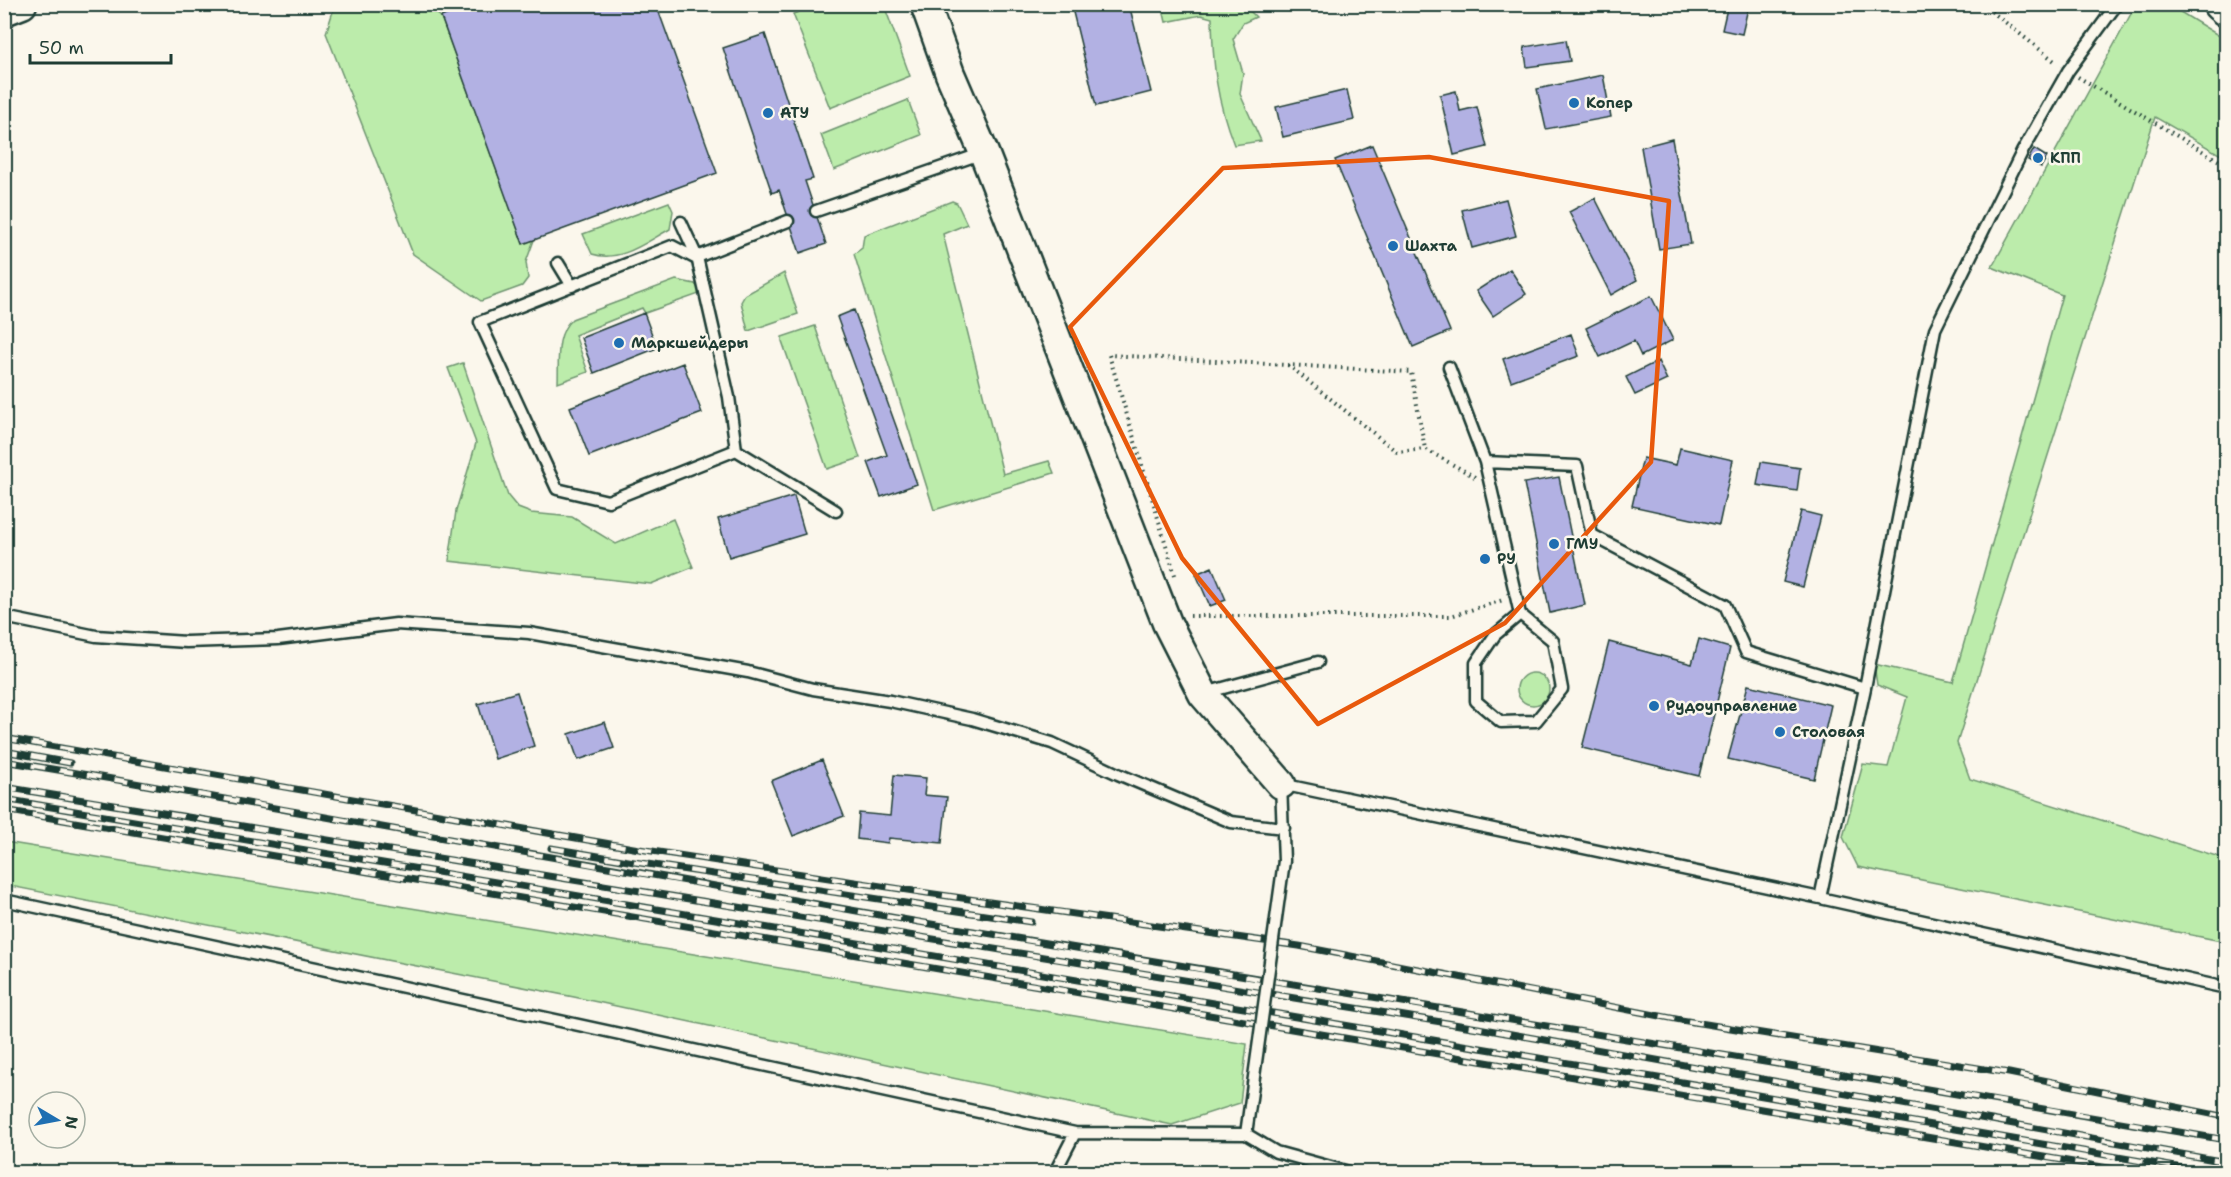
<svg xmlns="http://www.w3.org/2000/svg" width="2231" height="1177" font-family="'Shantell Sans',sans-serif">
	<rect width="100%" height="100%" fill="#fbf7ec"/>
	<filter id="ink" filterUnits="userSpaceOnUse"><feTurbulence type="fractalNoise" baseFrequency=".0167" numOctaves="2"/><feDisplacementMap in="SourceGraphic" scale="12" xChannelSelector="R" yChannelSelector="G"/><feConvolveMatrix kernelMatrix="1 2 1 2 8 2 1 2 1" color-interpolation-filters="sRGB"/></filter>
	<g filter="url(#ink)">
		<!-- green -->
		<path fill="#bcecab" stroke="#6e9470" stroke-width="1.5" d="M335 5H425L441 17 523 243 534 240 526 262 528 278 522 286 481 301 413 254 326 33Z
			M806 5H884L910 76 830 108 793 14 807 9Z
			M1162 5H1244L1256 17 1243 23 1233 39 1243 73 1240 94 1261 141 1234 145C1216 99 1213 66 1212 18L1201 15 1166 22Z
			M2149 5H2169L2226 40V158L2155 117 1957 743 1970 779 2226 859V942L1858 867 1843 837 1863 764 1888 767 1907 697 1877 685 1874 664 1953 682 2062 295 1992 267 2132 12Z
			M908 100 921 135 834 170 821 135Z
			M952 201 957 203 967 224 943 234 1003 474 1049 461 1054 473 934 510 854 254 862 248 864 235Z
			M669 202 673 211 670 229C646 242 621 263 592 254L583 234Z
			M784 273 798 314 748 331 741 302 745 295Z
			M676 280 695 284 702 293 645 313 642 308 575 335 588 372 558 383C559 361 555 334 572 319Z
			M815 326 860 458 827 469 782 341V337Z
			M463 363 508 496 518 508 531 513 572 517 616 544 673 519 693 567 651 584 449 561 456 511 476 443 448 368Z
			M1517 689a16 16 0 1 1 32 0a16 16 0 1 1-32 0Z
			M5 842 1247 1044 1240 1103 1172 1125 574 997 5 885Z"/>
		<!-- building -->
		<path fill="#b2b1e3" stroke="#1f3d34" stroke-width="1.5" d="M474 4H656L717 173 523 244 441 17Z
			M1071 4H1129L1151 92 1096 106Z
			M1728 4H1749L1742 34 1722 30Z
			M765 34 813 179 805 181 826 244 800 253 779 190 772 193 723 48Z
			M1566 40 1570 61 1527 67 1524 47Z
			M1603 75 1611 117 1546 129 1537 89Z
			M1347 90 1354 120 1283 137 1276 107Z
			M1456 91 1460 111 1477 107 1487 147 1454 155 1440 95Z
			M1672 139 1691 244 1659 249 1641 147Z
			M1372 145 1450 331 1413 347 1335 160Z
			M2034 149 2047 157 2041 167 2028 160Z
			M1595 198 1637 280 1611 295 1569 212Z
			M1506 199 1516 236 1472 248 1462 210Z
			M1510 269 1526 294 1493 316 1476 291Z
			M1651 296 1673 340 1641 356 1634 341 1600 357 1586 328Z
			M854 310 917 484 881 497 868 462 887 455 837 317Z
			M644 313 657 348 594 373 581 338Z
			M1571 334 1579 356 1511 381 1503 359Z
			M1658 361 1667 380 1635 395 1626 377Z
			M683 363 702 413 589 456 570 407Z
			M1680 448 1733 460 1719 525 1632 506 1643 458 1676 465Z
			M1761 462 1800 468 1797 491 1757 485Z
			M1559 477 1585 605 1550 613 1524 483Z
			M794 496 805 534 729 557 718 519Z
			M1801 511 1821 516 1803 587 1783 582Z
			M1212 567 1226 600 1210 606 1196 574Z
			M1699 639 1730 648 1699 776 1582 748 1609 642 1692 664Z
			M1748 685 1831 705 1814 779 1728 759Z
			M517 692 534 746 495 759 478 704Z
			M605 722 614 748 578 760 569 734Z
			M822 760 844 816 793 836 771 781Z
			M894 775 926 778 924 795 947 797 942 843 889 838 888 843 857 839 859 813 890 816Z"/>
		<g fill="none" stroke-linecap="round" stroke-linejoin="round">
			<!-- lane casing -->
			<g stroke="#1f3d34" stroke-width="15">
				<path id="lane" d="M454 4V5
					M816 211 983 153
					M681 222 697 257 729 397 736 450 608 501 557 489 480 322 672 246 695 258 697 257 788 221
					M558 263 572 286
					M1449 367 1485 462 1577 466 1592 535 1725 605 1746 652 1865 688
					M736 450 836 511
					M1485 462 1520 614 1553 641 1562 689 1536 721 1501 722 1476 701V663L1495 635 1520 614
					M4 617 96 636 186 642 278 639 396 624 529 633 748 672 813 689 890 701 972 719 1052 743 1118 774 1231 822 1284 828
					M1205 693 1318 662
					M1284 861 1281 784 1820 898 2226 988
					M1820 898 1865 688 1935 329 2022 152 2068 71 2117 4
					M4 900 1075 1133 1246 1134
					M1253 1084 1246 1134 1276 1152 1349 1172
					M1055 1172 1075 1133"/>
			</g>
			<!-- secondary casing -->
			<g stroke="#1f3d34" stroke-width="33">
				<path id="secondary" d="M925 4 950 74 984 153 1167 623 1203 694 1281 784
					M4 11 22 4"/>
			</g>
			<!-- primary casing -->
			<g stroke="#1f3d34" stroke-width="38">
				<path id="primary" d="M2220 4 2226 9"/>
			</g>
			<!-- path -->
			<path stroke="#1f3d34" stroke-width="4" stroke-dasharray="1.5 4.5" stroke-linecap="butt" d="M1982 4 2057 63
				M2078 77 2226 165
				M1288 365 1397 452 1425 449
				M1175 575 1109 355 1411 372 1425 449 1475 477
				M1190 616H1451L1503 600"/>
			<!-- lane -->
			<use href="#lane" stroke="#fbf7ec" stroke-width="10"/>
			<!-- secondary -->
			<use href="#secondary" stroke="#fbf7ec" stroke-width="28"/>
			<!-- primary -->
			<use href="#primary" stroke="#fbf7ec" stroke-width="33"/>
			<!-- rail casing -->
			<g stroke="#1f3d34" stroke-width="7">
				<path id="rail" d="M4 738 639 849 927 893 1299 946 1681 1020 2009 1073 2226 1117
					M4 751 70 763
					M4 761 112 779C381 826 650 876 919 922 1355 996 1791 1064 2226 1140
					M4 787 1478 1028 2226 1162
					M4 799 1676 1081 2205 1172
					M4 810 2132 1172
					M551 848 634 862 1031 922"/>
			</g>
			<!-- rail -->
			<use href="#rail" stroke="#fbf7ec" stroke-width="4.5" stroke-dasharray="14" stroke-linecap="butt"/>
			<!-- lane-bridge casing -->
			<g stroke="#1f3d34" stroke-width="15" stroke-linecap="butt">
				<path id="lane-bridge" d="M1253 1084 1284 861"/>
			</g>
			<!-- lane-bridge -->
			<use href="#lane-bridge" stroke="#fbf7ec" stroke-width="10"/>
		</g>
	</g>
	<!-- marked area -->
	<path fill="none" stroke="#e8590c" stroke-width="4.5" stroke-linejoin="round" d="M1429 157 1669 201 1651 462 1505 623 1318 724 1182 558 1070 327 1223 168Z"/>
	<!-- markers -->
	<g fill="#1f6fb2" stroke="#fbf7ec" stroke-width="2">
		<circle cx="1574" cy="103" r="6"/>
		<circle cx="768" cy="113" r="6"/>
		<circle cx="2038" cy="158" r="6"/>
		<circle cx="1393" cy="246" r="6"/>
		<circle cx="619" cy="343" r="6"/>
		<circle cx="1554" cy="544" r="6"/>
		<circle cx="1485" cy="559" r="6"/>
		<circle cx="1654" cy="706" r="6"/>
		<circle cx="1780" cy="732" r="6"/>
	</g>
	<g text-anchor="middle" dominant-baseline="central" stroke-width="5" stroke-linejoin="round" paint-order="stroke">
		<!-- poi labels -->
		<g font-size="15" font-weight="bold" fill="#1f3d34" stroke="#fbf7ec" text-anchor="start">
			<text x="1586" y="103">Копер</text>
			<text x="780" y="113">АТУ</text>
			<text x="2050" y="158">КПП</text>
			<text x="1405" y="246">Шахта</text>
			<text x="631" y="343">Маркшейдеры</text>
			<text x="1566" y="544">ГМУ</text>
			<text x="1497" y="559">РУ</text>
			<text x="1666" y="706">Рудоуправление</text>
			<text x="1792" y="732">Столовая</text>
		</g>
	</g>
	<!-- margin -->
	<rect width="2231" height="1177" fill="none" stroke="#fbf7ec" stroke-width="24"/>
	<rect x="12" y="12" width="2207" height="1153" fill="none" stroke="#1f3d34" stroke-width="2" filter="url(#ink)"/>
	<!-- north arrow -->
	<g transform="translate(57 1120) rotate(100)"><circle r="28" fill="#fbf7ec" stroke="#a3ada2" stroke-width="1.5"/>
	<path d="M0-4.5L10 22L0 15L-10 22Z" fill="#1f6fb2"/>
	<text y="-9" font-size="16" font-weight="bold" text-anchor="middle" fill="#1f3d34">N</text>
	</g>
	<!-- scale -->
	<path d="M30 54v9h141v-9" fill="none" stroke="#1f3d34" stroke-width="3"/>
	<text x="39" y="54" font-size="18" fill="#1f3d34" stroke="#fbf7ec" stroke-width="4.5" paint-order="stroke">50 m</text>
</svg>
